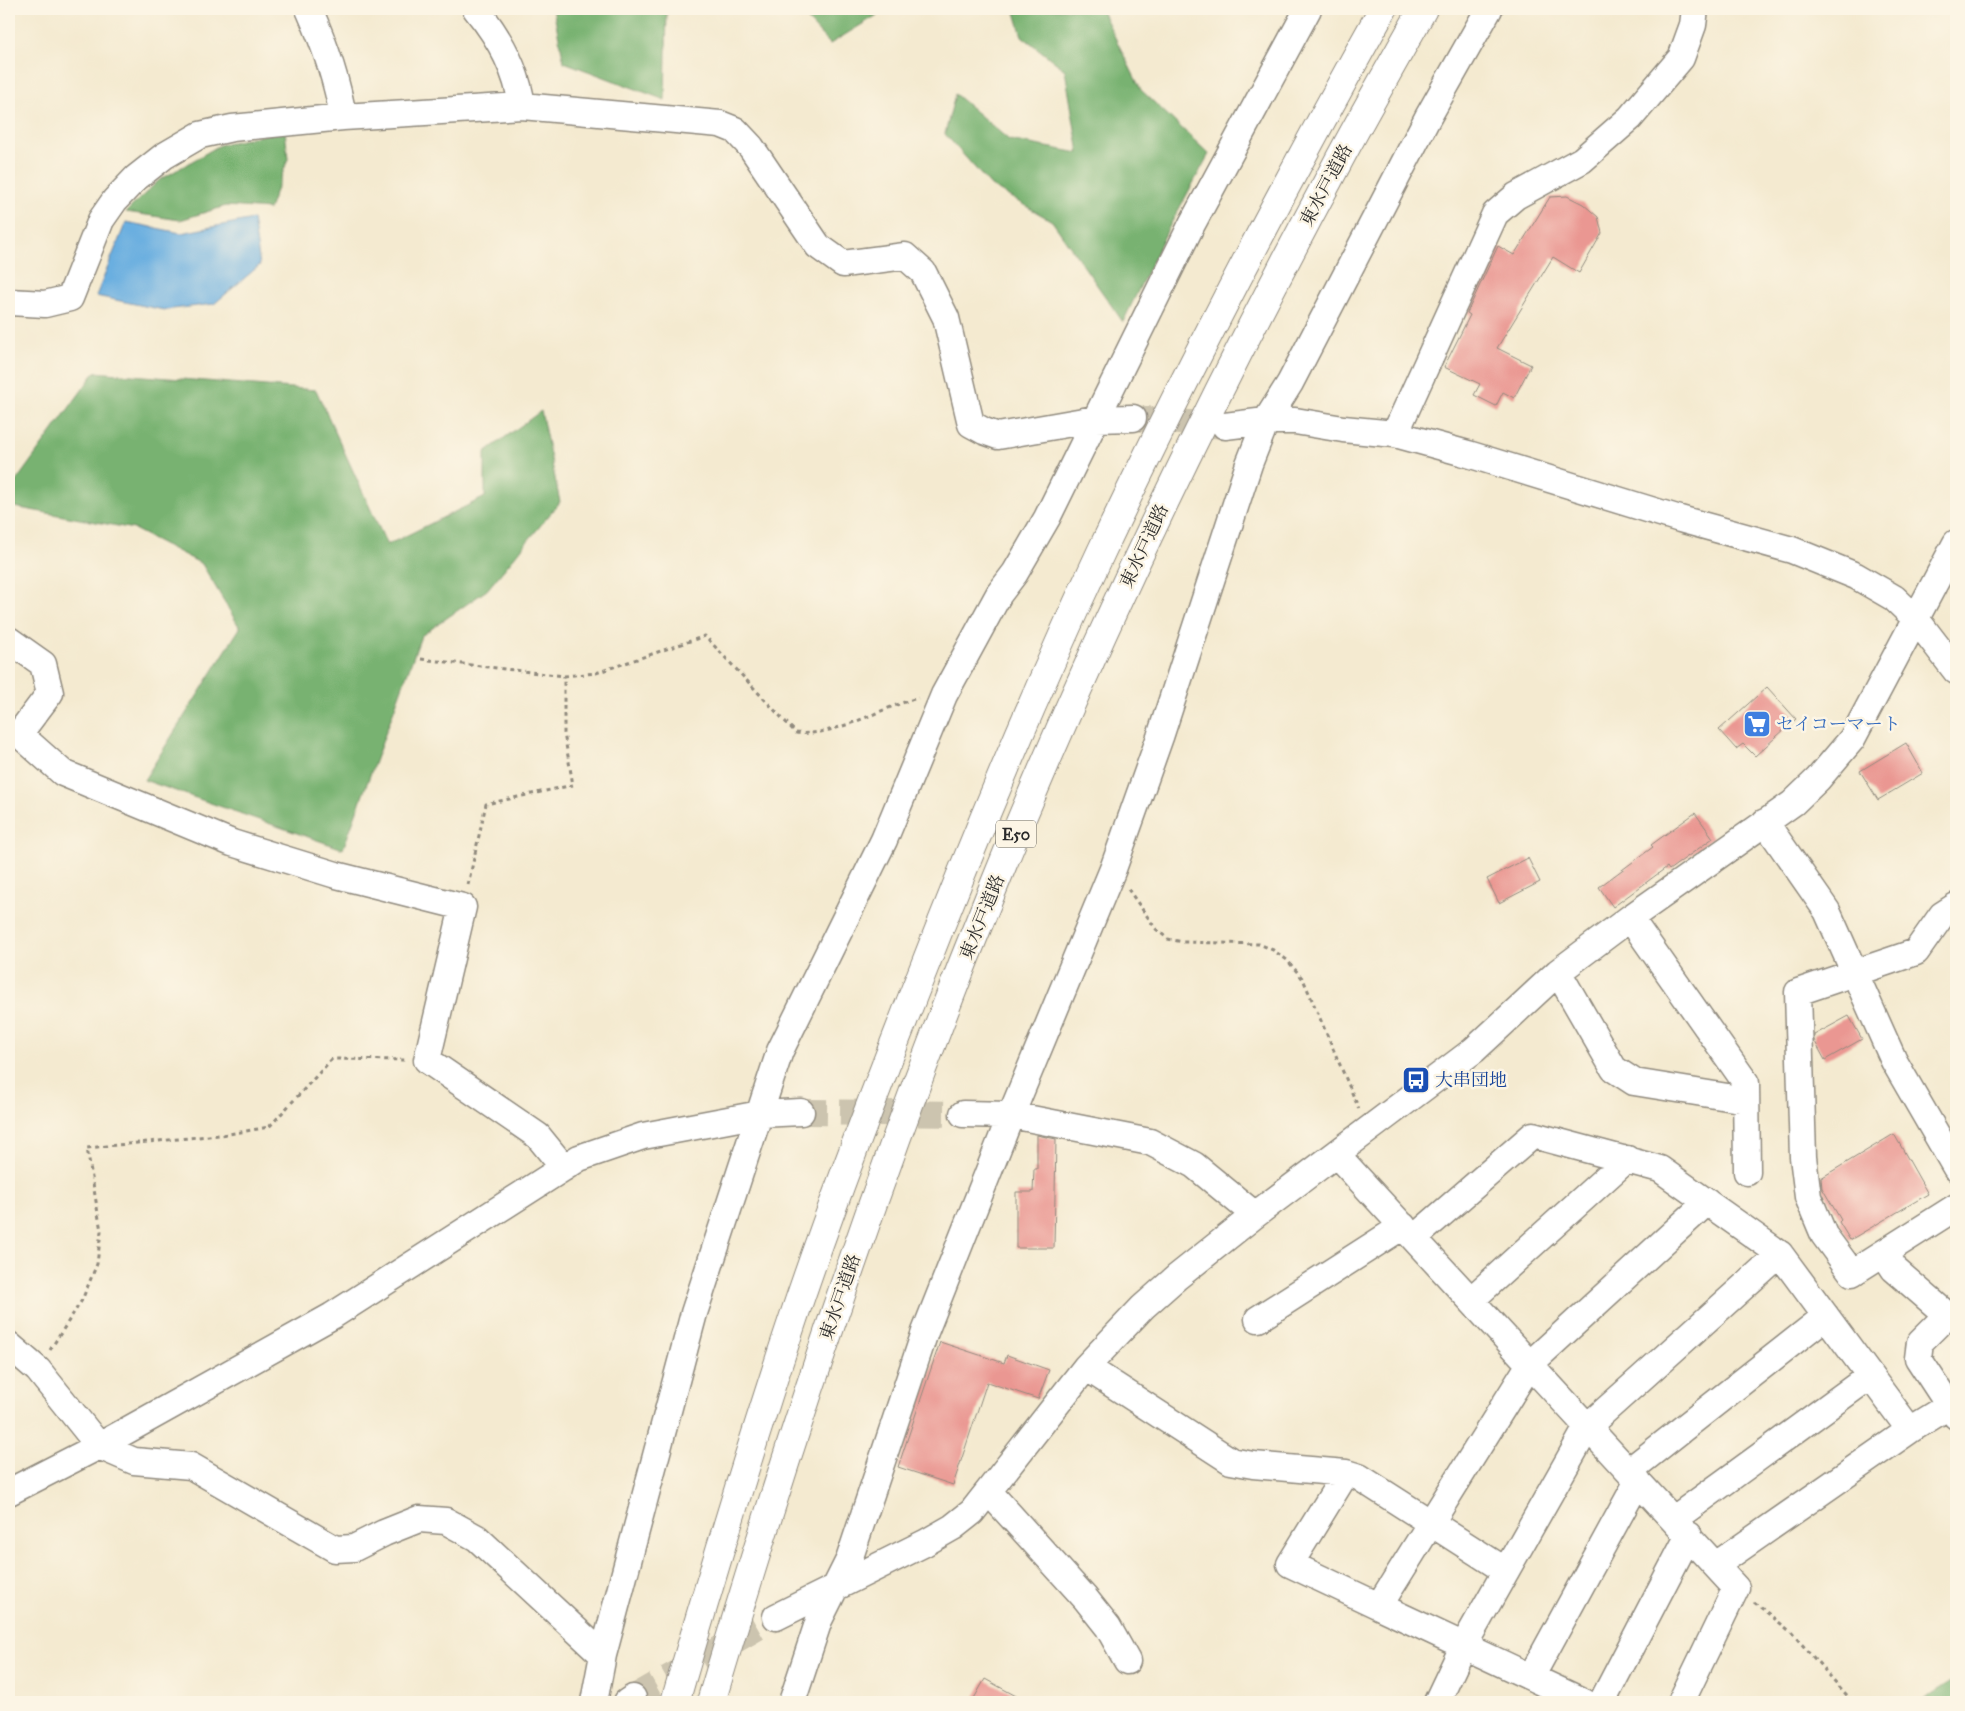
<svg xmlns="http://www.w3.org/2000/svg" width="1965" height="1711" font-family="'IM FELL Great Primer','Noto Serif JP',serif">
	<rect width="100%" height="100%" fill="#fcf5e5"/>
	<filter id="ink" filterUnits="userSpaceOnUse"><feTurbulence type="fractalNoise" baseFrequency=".02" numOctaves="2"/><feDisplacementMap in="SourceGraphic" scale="10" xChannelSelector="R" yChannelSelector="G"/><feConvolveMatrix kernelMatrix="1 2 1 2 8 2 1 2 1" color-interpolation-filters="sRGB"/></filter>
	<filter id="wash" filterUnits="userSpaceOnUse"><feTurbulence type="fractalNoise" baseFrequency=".0096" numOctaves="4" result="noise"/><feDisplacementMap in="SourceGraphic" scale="20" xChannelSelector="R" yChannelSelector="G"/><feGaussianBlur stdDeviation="1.12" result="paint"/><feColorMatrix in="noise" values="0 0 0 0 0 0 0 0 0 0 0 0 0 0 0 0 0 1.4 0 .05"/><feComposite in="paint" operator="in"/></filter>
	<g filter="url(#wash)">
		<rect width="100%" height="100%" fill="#f4ead0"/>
		<!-- forest -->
		<path fill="#78b271" stroke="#526e4e" d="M553 9H667L665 100 564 62Z
			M797 9H887L830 44Z
			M1014 9H1103V13L1141 90 1209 154 1168 229 1123 322 1052 221 991 186 945 134 955 94 1009 140 1079 153 1065 70 1022 36Z
			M285 130 288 159 269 209 226 206 180 220 126 212 158 181 220 145Z
			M95 372 316 390 387 545 485 497V452L541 411 560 502 487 590 421 636 343 849 144 780 240 628 202 564 134 529 9 506V491Z
			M1956 1679V1702H1920Z"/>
		<!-- water -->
		<path fill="#6bafe0" stroke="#4b6d86" d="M253 219 260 265 214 304 164 310 96 296 126 222 181 233Z"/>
		<g id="blocks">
			<!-- building -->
			<path fill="#ea9792" d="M1567 196 1583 204 1598 217 1602 233 1579 273 1553 257 1497 348 1531 365 1514 398 1503 392 1496 406 1474 395 1480 384 1444 367 1470 315 1467 313 1498 246 1514 255 1550 197Z
				M1767 687 1796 719 1755 756 1743 744 1736 749 1719 730Z
				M1906 743 1923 773 1878 800 1860 771Z
				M1695 813 1713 838 1669 870 1667 867 1613 907 1599 887 1653 847 1651 845Z
				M1528 858 1540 882 1499 903 1487 879Z
				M1849 1016 1862 1039 1825 1060 1814 1040V1035Z
				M1894 1134 1928 1194 1850 1240 1839 1222 1841 1220 1822 1188 1821 1178Z
				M1037 1135 1056 1139 1054 1248H1016V1192H1033L1034 1169H1037Z
				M940 1342 1004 1363 1007 1355 1049 1370 1038 1399 987 1382 953 1485 898 1467Z
				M985 1679 1027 1702H972Z"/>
		</g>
	</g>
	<g filter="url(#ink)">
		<use href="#blocks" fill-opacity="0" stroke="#908a7e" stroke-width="1"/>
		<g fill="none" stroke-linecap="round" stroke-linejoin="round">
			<!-- minor-tunnel -->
			<path stroke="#ccc4af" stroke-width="26" stroke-dasharray="26 13" stroke-linecap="butt" d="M1133 418 1224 426
				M801 1112 963 1114
				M633 1698 776 1617"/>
			<!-- minor casing -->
			<g stroke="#908a7e" stroke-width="29">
				<path id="minor" d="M309 9C324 43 337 79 343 117
					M476 9C499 37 517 69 522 106
					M9 302 45 304 70 298 101 220 115 200 136 178 164 156 200 135 232 128 343 117 522 106 720 124 735 130 751 147 818 246 843 264 905 256 923 272 946 318 971 424 984 431 998 436 1095 419 1133 418
					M1225 426 1266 421H1295L1343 429 1395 434 1468 454 1680 519 1792 550 1856 576 1894 598 1916 619 1956 671
					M1395 434 1495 214 1516 196 1582 160 1630 118 1681 58 1693 25 1695 9
					M9 640 43 664 50 693 19 734 63 773 232 843 336 875 463 907 427 1060 538 1136 564 1168
					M1765 822 1827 911 1894 1061 1956 1168
					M1956 906 1942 915 1916 952 1798 992 1803 1157 1808 1197 1824 1235 1852 1273 1956 1207
					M1630 918 1746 1083 1747 1172
					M1558 972 1614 1069 1634 1082 1746 1100
					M963 1114 1011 1115 1150 1142 1194 1165 1255 1215
					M1336 1154 1736 1588 1681 1702
					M1414 1238 1533 1135 1660 1169 1780 1254 1910 1430
					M1884 1254 1894 1269 1947 1315 1920 1342 1918 1358 1956 1416
					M1471 1300 1627 1159
					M1258 1319 1403 1226
					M9 1345 38 1370 99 1446 134 1461 191 1466 335 1549 354 1548 384 1533 419 1519 446 1521 477 1538 603 1655
					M1086 1367 1231 1461 1253 1465 1346 1473 1359 1477 1506 1571
					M1629 1471 1826 1316
					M1346 1473 1290 1564 1379 1606
					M9 1492 99 1446 332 1316 579 1158 643 1136 760 1114 801 1112
					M989 1492 1085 1598 1108 1627 1127 1661
					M1674 1519 1870 1376
					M1716 1565 1910 1430 1949 1406
					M776 1617 925 1543 953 1527 972 1512 1086 1367 1143 1307 1177 1277 1255 1215 1474 1050 1558 972 1630 918 1793 803 1818 779 1852 739 1956 543
					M1531 1677 1638 1481
					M594 1702 603 1655 694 1313 780 1051 884 840 944 695 999 594 1015 573 1047 518 1192 224 1308 9
					M627 1702 633 1698
					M792 1702 819 1620 849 1560 925 1332 1011 1115 1113 869 1160 737 1249 464 1266 421 1290 383 1428 117 1489 9
					M1437 1702 1464 1645 1588 1426 1780 1254
					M1584 1702 1379 1606 1530 1364 1707 1202
					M1602 1702 1689 1535"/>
			</g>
			<!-- highway casing -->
			<g stroke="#908a7e" stroke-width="30">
				<path id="highway" d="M675 1702C712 1575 750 1448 792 1322 829 1211 871 1102 914 993 972 844 1034 695 1102 550 1189 366 1284 186 1383 9
					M711 1702C792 1430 882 1161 989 898 1088 652 1204 412 1329 179 1359 121 1392 65 1423 9"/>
			</g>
			<!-- path -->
			<path stroke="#908a7e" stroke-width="3" stroke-dasharray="4 4" stroke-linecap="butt" d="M421 659 564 676 596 673 705 636 796 733C836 737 879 708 918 698
				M468 885 486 804 573 785 564 733V676
				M1128 889 1156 929 1168 939 1183 942 1259 944 1273 950 1287 960 1303 979 1359 1109
				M50 1350 82 1300 97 1264 101 1231 87 1148 229 1134 269 1127 332 1059 406 1060
				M1754 1602 1791 1632 1853 1702"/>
			<!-- minor -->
			<use href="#minor" stroke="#fff" stroke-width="26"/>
			<!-- highway -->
			<use href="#highway" stroke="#fff" stroke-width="28"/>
		</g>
	</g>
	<!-- icons -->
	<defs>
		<g id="supermarket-square" transform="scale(1.4375)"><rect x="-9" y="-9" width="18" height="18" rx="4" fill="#3f7fe0" stroke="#fcf5e5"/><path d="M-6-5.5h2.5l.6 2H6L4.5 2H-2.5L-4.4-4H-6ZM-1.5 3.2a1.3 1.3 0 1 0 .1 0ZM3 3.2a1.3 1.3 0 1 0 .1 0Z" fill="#fff"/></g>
		<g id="bus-square" transform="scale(1.4375)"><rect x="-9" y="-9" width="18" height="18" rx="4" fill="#1a4fb4" stroke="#fcf5e5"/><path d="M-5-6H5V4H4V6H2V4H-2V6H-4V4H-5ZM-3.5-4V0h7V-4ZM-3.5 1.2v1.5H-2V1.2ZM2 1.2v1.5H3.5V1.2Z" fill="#fff"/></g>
	</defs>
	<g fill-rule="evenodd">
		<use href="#supermarket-square" x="1757" y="724"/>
		<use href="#bus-square" x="1416" y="1080"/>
	</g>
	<g text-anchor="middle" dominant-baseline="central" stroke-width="5" stroke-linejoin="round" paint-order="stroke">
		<!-- shield labels -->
		<rect fill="#fcf5e5" stroke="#6a6863" stroke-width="1" x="996" y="820.5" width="40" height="27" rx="4"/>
		<g font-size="16" font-weight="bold" fill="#2b2b2b">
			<text x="1016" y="834">E50</text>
		</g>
		<!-- street labels -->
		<g font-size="18" fill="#2b2b2b" stroke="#fcf5e5">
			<text transform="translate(1326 185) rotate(-62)">東水戸道路</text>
			<text transform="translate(1144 546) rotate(-65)">東水戸道路</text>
			<text transform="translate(982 917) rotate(-68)">東水戸道路</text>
			<text transform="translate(840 1297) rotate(-71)">東水戸道路</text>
		</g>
		<!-- shop labels -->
		<g font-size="18" fill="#366cbe" stroke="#fcf5e5" text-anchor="start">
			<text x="1776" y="724">セイコーマート</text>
		</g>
		<!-- transit labels -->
		<g font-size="18" fill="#164399" stroke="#fcf5e5" text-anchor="start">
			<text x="1435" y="1080">大串団地</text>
		</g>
	</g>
	<!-- margin -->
	<rect width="1965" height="1711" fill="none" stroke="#fcf5e5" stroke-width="30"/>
</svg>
